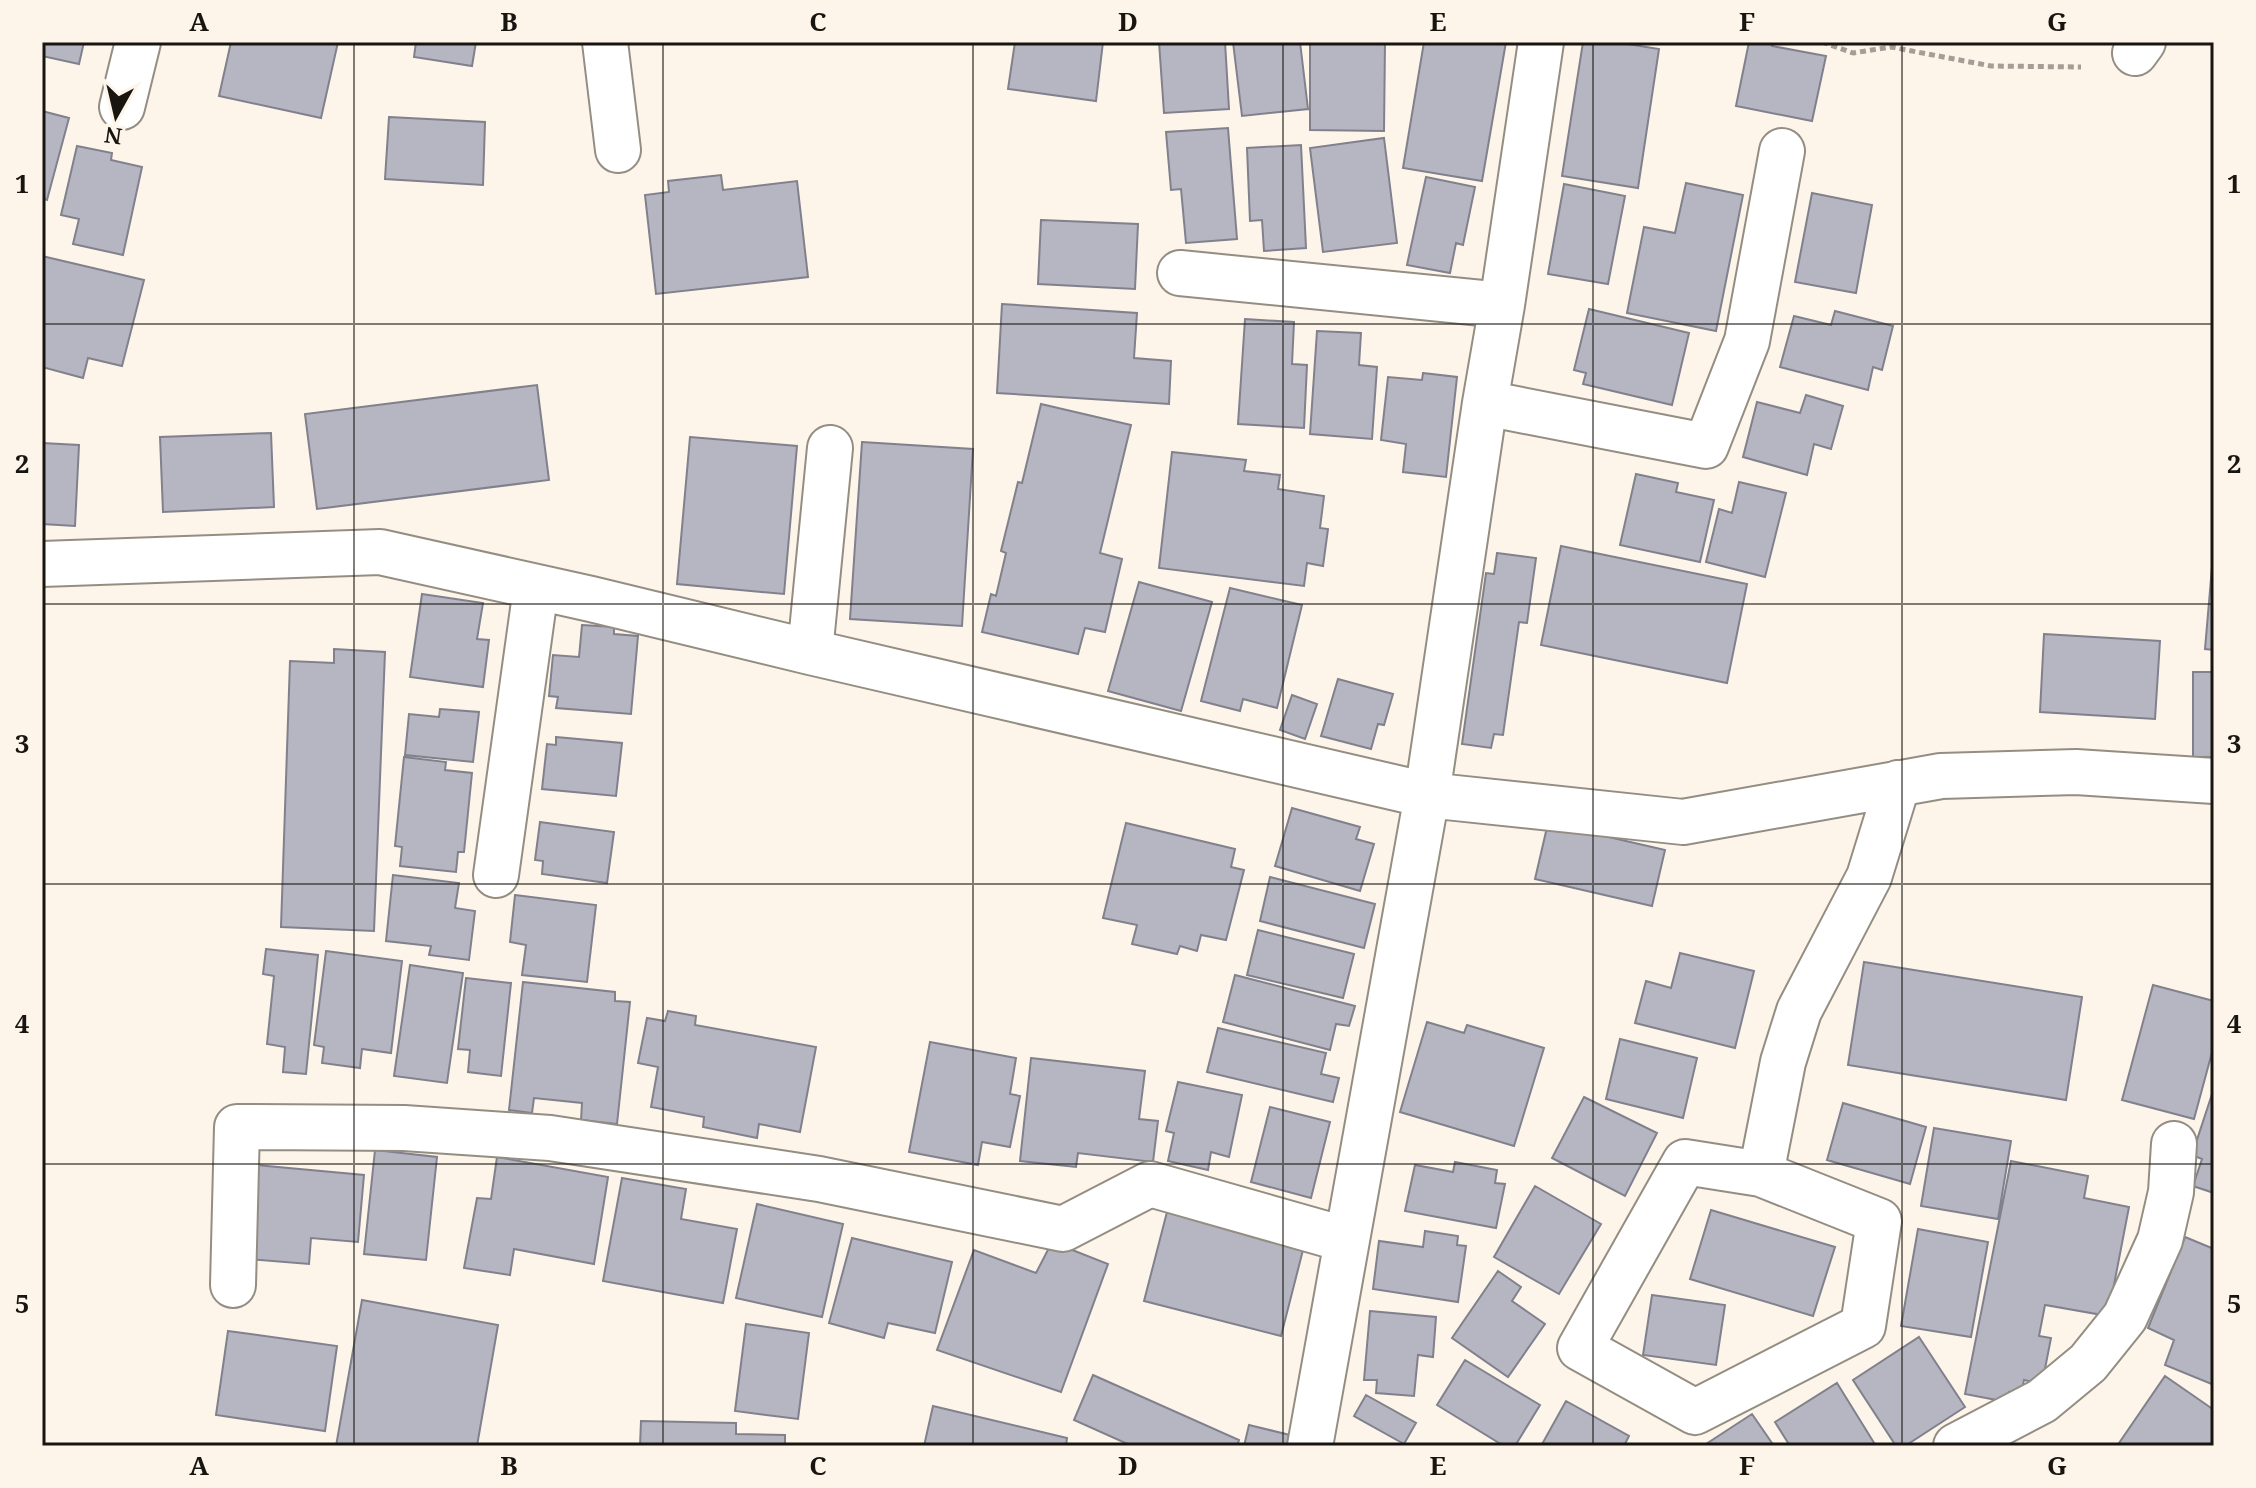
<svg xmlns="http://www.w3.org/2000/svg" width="2256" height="1488" font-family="'Noto Serif',serif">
	<rect width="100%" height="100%" fill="#fdf5ea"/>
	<!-- building -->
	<path fill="#b5b6c2" stroke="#80818d" stroke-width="2" d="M42 42H84L79 64 42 56Z
		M231 42H338L321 118 219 96Z
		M416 42H476L472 66 414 57Z
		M1015 42H1103L1096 101 1008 89Z
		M1159 42H1225L1229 109 1164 113Z
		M1233 42H1300L1308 109 1242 116Z
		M1310 42H1385L1384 131 1310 130Z
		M1424 42H1506L1482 181 1403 168Z
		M1583 42H1615L1659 49 1638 188 1562 176Z
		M1749 42H1773L1772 46 1826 56 1812 121 1736 106Z
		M42 111 69 118 47 200 42 198Z
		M389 117 485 122 483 185 385 179Z
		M1228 128 1237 239 1186 243 1181 189 1171 190 1166 132Z
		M1384 138 1397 243 1323 252 1310 148Z
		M1301 145 1306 248 1264 251 1262 220 1250 221 1247 148Z
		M77 146 112 153 111 160 142 167 123 255 73 244 79 219 61 215Z
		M721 175 723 190 797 181 808 277 656 294 645 195 669 192 668 181Z
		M1426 177 1475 187 1463 245 1456 243 1450 273 1407 265Z
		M1686 183 1743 195 1716 331 1627 313 1644 227 1675 233Z
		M1564 184 1625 196 1608 284 1548 274Z
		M1812 193 1872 205 1856 293 1795 282Z
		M1041 220 1138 224 1135 289 1038 284Z
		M42 256 144 280 122 366 88 358 83 378 42 367Z
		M1002 304 1137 313 1134 358 1171 361 1169 404 997 393Z
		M1589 309 1689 333 1672 405 1583 384 1586 373 1574 370Z
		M1835 311 1893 326 1882 370 1873 367 1868 390 1780 367 1794 316 1831 325Z
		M1245 319 1294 322 1292 364 1307 365 1304 428 1238 424Z
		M1317 331 1361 333 1359 365 1377 367 1372 439 1310 434Z
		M1423 373 1457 377 1446 477 1403 472 1406 444 1381 440 1388 377 1422 380Z
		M537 385 549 480 317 509 305 414Z
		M1806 395 1843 406 1831 449 1814 444 1807 475 1743 457 1757 402 1800 413Z
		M1041 404 1131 425 1100 553 1122 559 1105 632 1085 628 1078 654 982 632 991 594 996 596 1006 553 1001 551 1018 482 1022 483Z
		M271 433 274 507 163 512 160 437Z
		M690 437 797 446 784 594 677 584Z
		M862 442 973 449 962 626 850 619Z
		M42 443 79 445 75 526 42 524Z
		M1172 452 1246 460 1244 471 1280 475 1278 489 1324 496 1320 528 1328 529 1323 566 1307 563 1304 586 1159 568Z
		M1636 474 1678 483 1676 492 1714 500 1700 562 1620 545Z
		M1739 482 1786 493 1765 577 1706 562 1719 509 1732 513Z
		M1561 546 1747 584 1727 683 1541 645Z
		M1497 553 1536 558 1527 623 1519 622 1503 735 1494 734 1491 748 1462 744 1486 573 1494 574Z
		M2212 567H2214V650L2205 649Z
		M1139 582 1212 602 1181 711 1108 691Z
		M1230 588 1302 605 1277 708 1243 699 1240 711 1201 701Z
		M422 594 483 603 477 639 489 640 483 687 410 677Z
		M582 625 614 627V634L638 636 631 714 556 708 558 697 549 696 553 655 579 657Z
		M2044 634 2160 641 2155 719 2040 712Z
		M334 649 385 652 374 931 281 927 290 661 334 663Z
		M2193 672H2214V757H2193Z
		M1338 679 1393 694 1384 725 1378 724 1371 749 1321 736Z
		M1292 695 1317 704 1305 739 1280 730Z
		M440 709 479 712 473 762 405 755 409 714 439 717Z
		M556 737 622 743 616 796 542 789 547 744 556 745Z
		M404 757 446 762 445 770 472 773 464 852H458L456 872 400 866 402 847 395 846Z
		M1292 808 1360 827 1356 839 1374 844 1360 891 1275 866Z
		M540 822 614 832 607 883 542 874 543 861 535 860Z
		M1126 823 1235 849 1231 867 1244 870 1226 940 1201 935 1197 951 1180 946 1177 954 1132 944 1137 925 1103 918Z
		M1548 823 1665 850 1652 906 1535 879Z
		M393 875 459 883 455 908 475 911 469 960 429 955 431 946 386 941Z
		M1270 877 1375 904 1364 948 1260 921Z
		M515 895 596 905 587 982 522 975 526 945 510 942Z
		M1258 930 1354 954 1343 998 1247 975Z
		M266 949 318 955 306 1074 283 1072 285 1047 267 1044 274 976 263 974Z
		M326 951 402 961 391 1053 362 1049 360 1068 322 1063 324 1047 314 1045Z
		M1680 953 1754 971 1735 1048 1635 1023 1646 981 1671 988Z
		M1864 962 2082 997 2066 1100 1848 1065Z
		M410 965 463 973 447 1083 394 1076Z
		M1235 975 1355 1006 1349 1026 1336 1024 1330 1050 1223 1022Z
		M466 978 511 983 501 1076 468 1072 470 1050 458 1049Z
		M523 982 615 992V1001L630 1002 617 1124 581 1120 582 1103 534 1098 532 1113 509 1110Z
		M2153 985 2214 1001V1045L2194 1119 2122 1100Z
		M668 1011 696 1016 695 1025 816 1047 800 1132 759 1124 757 1138 703 1127 704 1117 651 1107 658 1067 638 1063 647 1018 665 1021Z
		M1427 1022 1464 1033 1467 1025 1544 1048 1514 1146 1400 1112Z
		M1218 1028 1326 1053 1321 1074 1339 1078 1333 1102 1207 1072Z
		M1620 1039 1697 1058 1683 1118 1606 1099Z
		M930 1042 1016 1058 1010 1094 1020 1096 1010 1147 982 1142 978 1165 909 1152Z
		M1031 1058 1145 1071 1139 1119 1158 1121 1153 1162 1078 1153 1076 1167 1020 1161Z
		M1178 1082 1242 1095 1229 1157 1211 1152 1208 1170 1168 1161 1174 1133 1166 1131Z
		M2214 1088V1193L2193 1186 2202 1159 2192 1155Z
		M1584 1097 1657 1133 1625 1196 1552 1158Z
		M1843 1103 1926 1127 1910 1184 1827 1160Z
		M1270 1107 1330 1122 1311 1198 1251 1182Z
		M1934 1128 2011 1141 1998 1219 1921 1206Z
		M375 1150 437 1157 426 1260 364 1254Z
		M497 1157 608 1177 594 1264 514 1249 510 1275 464 1268 477 1198 491 1199Z
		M2011 1161 2088 1176 2084 1198 2129 1207 2108 1316 2045 1305 2039 1336 2051 1338 2042 1384 2024 1380 2021 1394 2009 1392 2007 1402 1965 1394Z
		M1455 1162 1497 1170 1495 1183 1505 1184 1496 1228 1405 1211 1415 1165 1453 1172Z
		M256 1165 364 1175 358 1242 311 1238 309 1264 248 1259Z
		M622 1178 686 1189 681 1219 737 1229 723 1303 603 1281Z
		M1535 1186 1601 1224 1559 1294 1494 1257Z
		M757 1204 843 1224 822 1317 736 1298Z
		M1711 1210 1835 1247 1813 1316 1690 1279Z
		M1167 1212 1303 1250 1281 1336 1144 1301Z
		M1918 1229 1988 1242 1971 1337 1901 1326Z
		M1425 1231 1458 1236 1457 1245 1466 1246 1458 1302 1373 1289 1379 1241 1423 1247Z
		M2185 1237 2214 1249V1385L2165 1365 2174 1340 2148 1328Z
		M852 1238 952 1262 935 1333 888 1323 884 1338 829 1323Z
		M1052 1242 1108 1264 1061 1392 937 1350 974 1250 1036 1273Z
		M1498 1271 1521 1287 1512 1301 1545 1324 1508 1377 1452 1338Z
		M1652 1295 1725 1305 1716 1365 1643 1355Z
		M362 1300 498 1325 477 1446H336Z
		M1370 1311 1436 1317 1433 1357 1418 1355 1414 1396 1376 1393 1377 1380H1364Z
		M746 1324 809 1333 798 1419 735 1411Z
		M228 1331 337 1346 325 1431 216 1415Z
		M1919 1337 1965 1407 1905 1446H1896L1853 1380Z
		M1465 1360 1540 1405 1515 1446H1504L1437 1405Z
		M1093 1375 1239 1440 1237 1446H1132L1074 1420Z
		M2165 1376 2214 1410V1446H2117Z
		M1837 1383 1876 1446H1790L1775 1422Z
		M1366 1395 1416 1423 1404 1444 1354 1416Z
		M1566 1401 1629 1436 1624 1446H1541Z
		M933 1406 1067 1438 1066 1446H924Z
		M1752 1414 1774 1446H1703Z
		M641 1421 736 1423V1434L785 1435V1446H640Z
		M1249 1425 1290 1435 1287 1446H1244Z"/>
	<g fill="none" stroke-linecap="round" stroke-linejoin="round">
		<!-- minor casing -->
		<g stroke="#948d82" stroke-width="48">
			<path id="minor" d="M605 42 618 150
				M2135 53 2143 42
				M122 107 138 42
				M1180 273 1502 305
				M1485 403 1706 446 1747 341 1782 151
				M42 564 380 552 591 599 810 652 1427 795 1683 822 1941 776 2076 772 2214 781
				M810 652 830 448
				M496 875 536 588
				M1685 1162 1761 1174 1879 1221 1863 1326 1695 1412 1580 1348Z
				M1761 1174 1783 1062 1799 1011 1869 877 1898 783
				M233 1285 237 1127 404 1128 550 1138 819 1179 1063 1229 1150 1184 1347 1240
				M1310 1446 1427 795 1485 403 1502 305 1541 42
				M1956 1446 2042 1401 2088 1363 2125 1317 2160 1240 2171 1192 2174 1144"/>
		</g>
		<!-- path -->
		<path stroke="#a49e96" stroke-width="5" stroke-dasharray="6 4" stroke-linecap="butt" d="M1822 42 1853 53 1891 47 1991 66 2081 67"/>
		<!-- minor -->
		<use href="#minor" stroke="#fff" stroke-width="44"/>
	</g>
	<!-- grid -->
	<path fill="none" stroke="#181511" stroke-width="2" stroke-opacity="0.55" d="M354 42V1446M663 42V1446M973 42V1446M1283 42V1446M1593 42V1446M1902 42V1446M42 324H2214M42 604H2214M42 884H2214M42 1164H2214"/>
	<!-- border -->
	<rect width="2256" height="1488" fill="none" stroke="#fdf5ea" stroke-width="88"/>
	<!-- north arrow -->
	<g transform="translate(116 116) rotate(188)" stroke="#fdf5ea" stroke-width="6" paint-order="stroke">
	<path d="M0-6L14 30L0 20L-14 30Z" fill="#181511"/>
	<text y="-12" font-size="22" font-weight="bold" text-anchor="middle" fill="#181511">N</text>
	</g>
	<rect x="44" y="44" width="2168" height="1400" fill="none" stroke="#181511" stroke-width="3"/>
	<g font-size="26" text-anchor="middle" font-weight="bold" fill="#181511">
		<text x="199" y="31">A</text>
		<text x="509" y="31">B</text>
		<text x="818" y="31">C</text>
		<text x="1128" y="31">D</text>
		<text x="1438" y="31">E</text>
		<text x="1747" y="31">F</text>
		<text x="2057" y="31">G</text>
		<text x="22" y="193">1</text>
		<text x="2234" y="193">1</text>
		<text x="22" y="473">2</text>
		<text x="2234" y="473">2</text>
		<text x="22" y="753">3</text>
		<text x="2234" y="753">3</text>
		<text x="22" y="1033">4</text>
		<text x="2234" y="1033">4</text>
		<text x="22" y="1313">5</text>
		<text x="2234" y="1313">5</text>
		<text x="199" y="1475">A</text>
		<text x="509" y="1475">B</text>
		<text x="818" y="1475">C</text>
		<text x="1128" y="1475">D</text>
		<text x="1438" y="1475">E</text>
		<text x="1747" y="1475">F</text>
		<text x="2057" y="1475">G</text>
	</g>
</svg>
